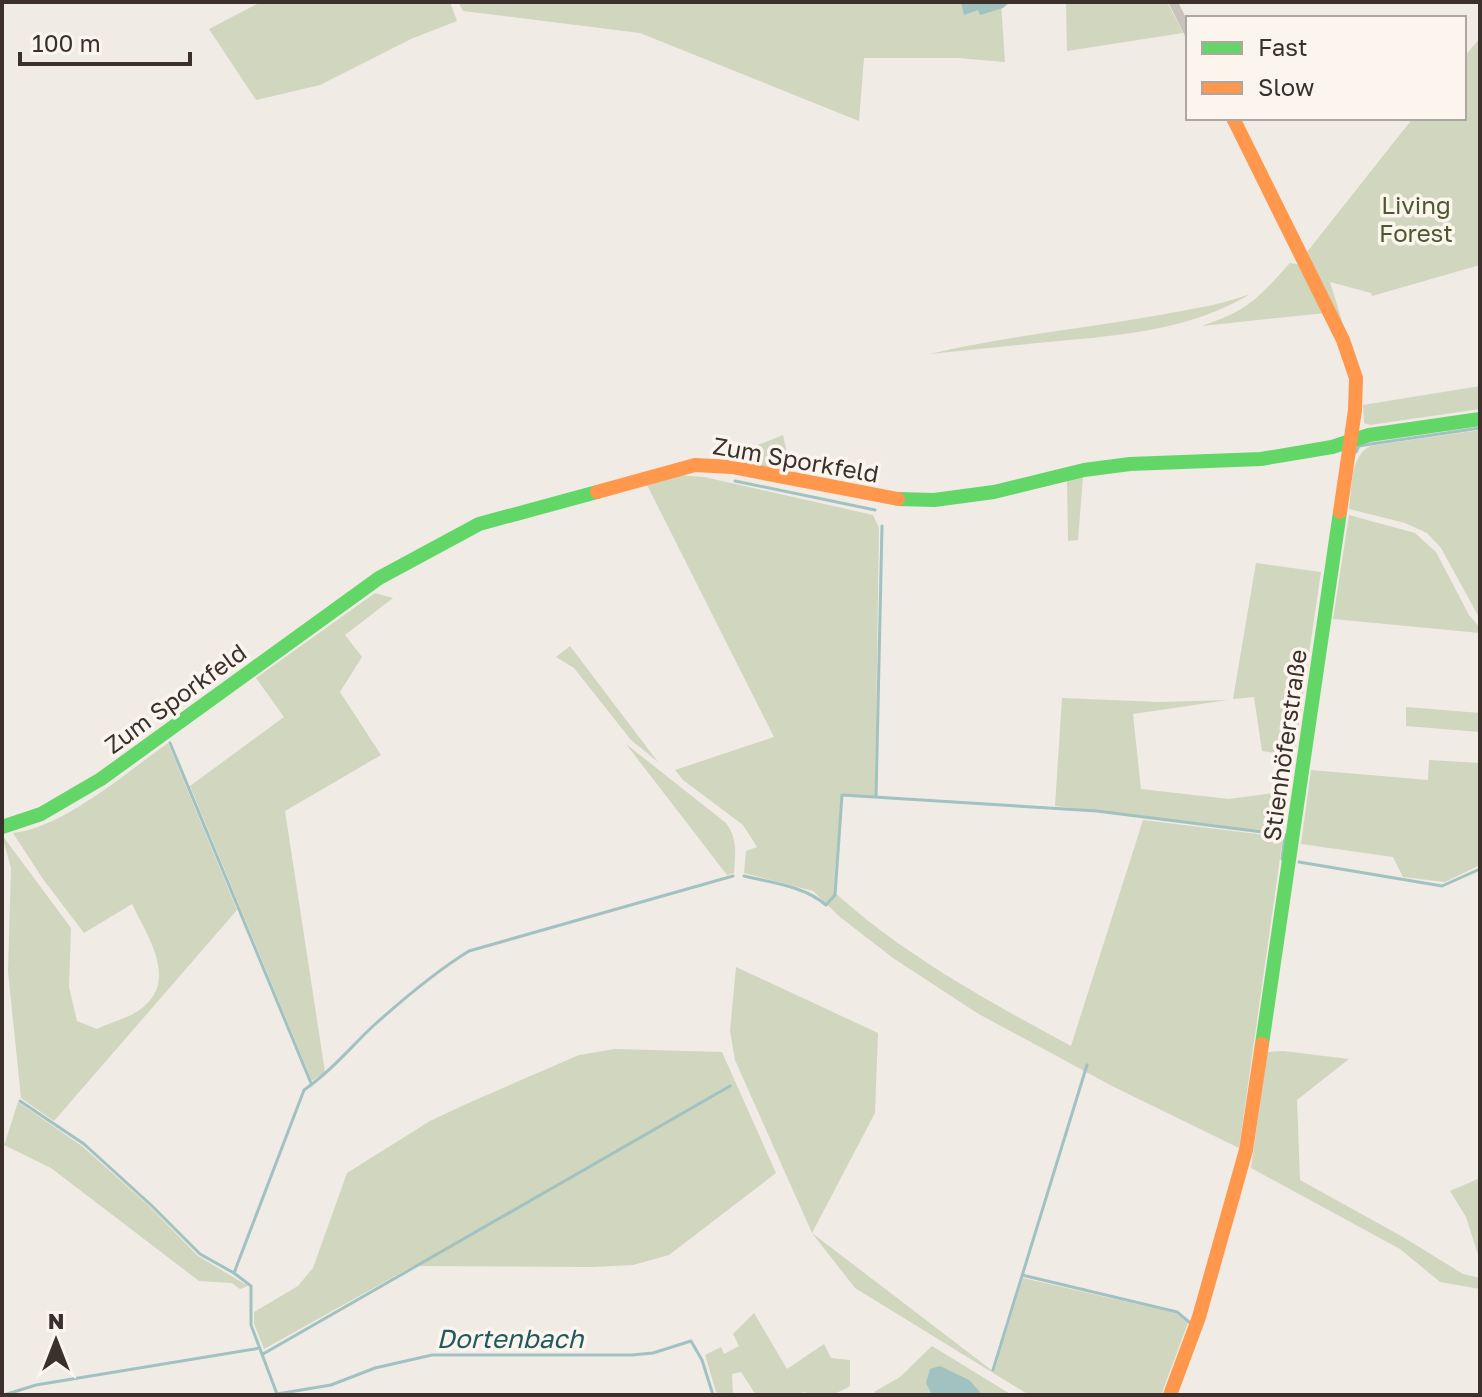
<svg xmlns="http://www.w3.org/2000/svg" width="1482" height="1397" font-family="'Golos Text',sans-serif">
	<rect width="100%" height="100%" fill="#f0ebe5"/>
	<!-- green -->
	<path fill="#d1d6bf" d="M261 2H450L457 21 411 39 320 85 256 100 209 29Z
		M458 2H1001L1005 62 958 58H864L859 121 640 33 463 11Z
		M1066 2H1167L1183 33 1067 51Z
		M1480 38V265L1372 296 1371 293 1330 282 1347 337 1307 252 1413 118H1464V57Z
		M1290 263 1301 265 1325 313 1202 326C1249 310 1257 299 1290 263Z
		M1250 294C1193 329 1124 335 1059 341 1016 345 973 350 930 354 1005 336 1083 329 1160 315 1191 309 1221 305 1250 294Z
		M1480 386V409L1370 425 1364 423 1363 405Z
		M1480 430V619L1441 548 1427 533 1405 523 1349 509C1352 489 1350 456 1370 446Z
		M783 435 792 475 733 461V455Z
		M678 475 704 477 873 515 879 528 875 796 841 794 834 892C905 956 988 1001 1071 1046L1143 820 1283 837 1239 1148 1112 1086 977 1013 893 958 840 917 813 891 744 873 746 851 757 847 743 825 683 780 675 770 774 737 646 483Z
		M1083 477 1078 540 1068 541 1067 479Z
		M1349 515 1415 533 1436 552 1469 615 1480 628V633L1333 619Z
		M1256 563 1321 572 1294 756 1262 751 1254 697 1233 699Z
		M375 593 393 598 345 635 362 657 340 692 381 755 285 811 325 1072 312 1081 190 786 284 717 256 678Z
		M570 646 658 762 631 740 574 668 556 657Z
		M1062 698 1159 702 1228 700 1133 714 1141 789 1229 799 1289 791 1283 834 1055 806Z
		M1406 707 1480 713V732L1406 726Z
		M168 743 237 910 54 1121 21 1098 8 971 11 868 2 835 71 928 69 987 77 1021 97 1029C109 1023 128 1018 138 1011 180 983 149 939 132 904L84 933 43 879 13 833C63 828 127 772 168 743Z
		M626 744 726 823C738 839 735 854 734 873L727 875Z
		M1429 760 1480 763V865L1445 882 1403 877 1393 857 1301 844 1311 770 1428 780Z
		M736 967 878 1033 875 1113 812 1233 994 1372 1023 1278 1175 1313 1188 1323 1161 1395H1029L855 1288 812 1233 735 1060 730 1031Z
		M615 1049 722 1052 776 1173 669 1255 633 1265 593 1267 413 1266 264 1349 254 1324V1312L298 1286 313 1268 347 1173 430 1121 464 1105 579 1055Z
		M1283 1051 1349 1059 1297 1100 1300 1180 1403 1237 1463 1274 1480 1278V1289L1440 1282 1400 1249 1251 1168 1267 1052Z
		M18 1102 82 1146 148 1205 198 1256 248 1286 240 1289 232 1283 199 1281 51 1168 2 1144 5 1143Z
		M1480 1178V1261L1466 1217 1450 1191Z
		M754 1313 787 1369 824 1344 831 1358 850 1360V1386C835 1396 821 1397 803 1392L798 1395H756L741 1372 732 1374 733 1395H717L705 1355 721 1347 724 1354 739 1346 733 1334Z
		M932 1346 1012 1395H979V1392L926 1383 932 1395H877L874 1392 900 1377Z"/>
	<!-- water -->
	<path fill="#a1c2c1" d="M961 2H1010L1003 8 980 15 978 10 964 15Z
		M940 1366 969 1380 980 1392 979 1395H932L926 1383 930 1369Z"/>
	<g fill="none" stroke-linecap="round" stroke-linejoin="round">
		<!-- stream -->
		<path stroke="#a1c2c1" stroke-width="3" d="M1356 452 1359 446 1371 444 1480 428
			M735 481 875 510
			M170 743 311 1083
			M876 797 882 526
			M1299 862 1442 886 1480 869
			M744 876C772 883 804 886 826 905L835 895 842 795 1097 811 1285 835 1282 859
			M20 1101 84 1144 151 1205 200 1254 234 1273
			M1022 1275 1177 1312 1189 1322
			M263 1354 730 1086
			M993 1370 1087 1065
			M277 1394 251 1325V1286L234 1273 304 1090C330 1072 349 1049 372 1027 402 1000 435 972 469 951L733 876
			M277 1394 331 1385 375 1368 432 1355H632L653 1353 691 1341 702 1360 713 1395
			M4 1395 36 1385 260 1348"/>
		<!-- street -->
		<path stroke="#c9c3be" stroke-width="9" d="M1173 2 1188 32"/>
		<!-- fast -->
		<path stroke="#63d668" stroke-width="14" d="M898 499 934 500 994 492 1084 470 1130 464 1261 459 1332 447 1369 435 1480 419
			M2 827 41 814 101 779 379 578 479 524 597 492
			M1262 1044 1340 512"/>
		<!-- slow -->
		<path stroke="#ff974d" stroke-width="14" d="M1233 118 1343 340 1356 378 1355 410 1340 512
			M597 492 695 465 732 467 898 499
			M1170 1395 1199 1317 1246 1150 1262 1044"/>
	</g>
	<g text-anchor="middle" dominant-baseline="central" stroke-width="7" stroke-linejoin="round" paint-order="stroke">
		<!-- park labels -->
		<g font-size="24" fill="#4a5a2e" stroke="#fbf5ee">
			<text x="1416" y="204">Living<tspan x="1416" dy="28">Forest</tspan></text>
		</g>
		<!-- street labels -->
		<g font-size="24" fill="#3b302b" stroke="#fbf5ee">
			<text transform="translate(796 459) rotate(10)">Zum Sporkfeld</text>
			<text transform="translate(175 698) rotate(-36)">Zum Sporkfeld</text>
			<text transform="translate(1284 745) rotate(-82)">Stienhöferstraße</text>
		</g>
		<!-- water labels -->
		<g font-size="26" font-style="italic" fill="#1f5a5e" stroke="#fbf5ee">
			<text x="510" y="1338">Dortenbach</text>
		</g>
	</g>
	<!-- border -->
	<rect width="1482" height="1397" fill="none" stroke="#3b302b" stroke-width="8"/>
	<!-- legend -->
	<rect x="1186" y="16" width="280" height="104" fill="#fbf5ee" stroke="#aea6a0" stroke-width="2"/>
	<rect x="1202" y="42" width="40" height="12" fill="#63d668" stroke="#aea6a0" stroke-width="2"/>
	<text x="1258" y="56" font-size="24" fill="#3b302b">Fast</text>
	<rect x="1202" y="82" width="40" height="12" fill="#ff974d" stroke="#aea6a0" stroke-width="2"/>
	<text x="1258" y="96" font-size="24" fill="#3b302b">Slow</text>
	<!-- north arrow -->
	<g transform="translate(56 1341)" stroke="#fbf5ee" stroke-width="6" paint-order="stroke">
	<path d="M0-6L14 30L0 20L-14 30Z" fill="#3b302b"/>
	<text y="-12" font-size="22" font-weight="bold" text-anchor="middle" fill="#3b302b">N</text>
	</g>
	<!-- scale -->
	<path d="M20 52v12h170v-12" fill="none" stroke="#3b302b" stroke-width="4"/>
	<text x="32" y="52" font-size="24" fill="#3b302b" stroke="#fbf5ee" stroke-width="6" paint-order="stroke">100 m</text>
</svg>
